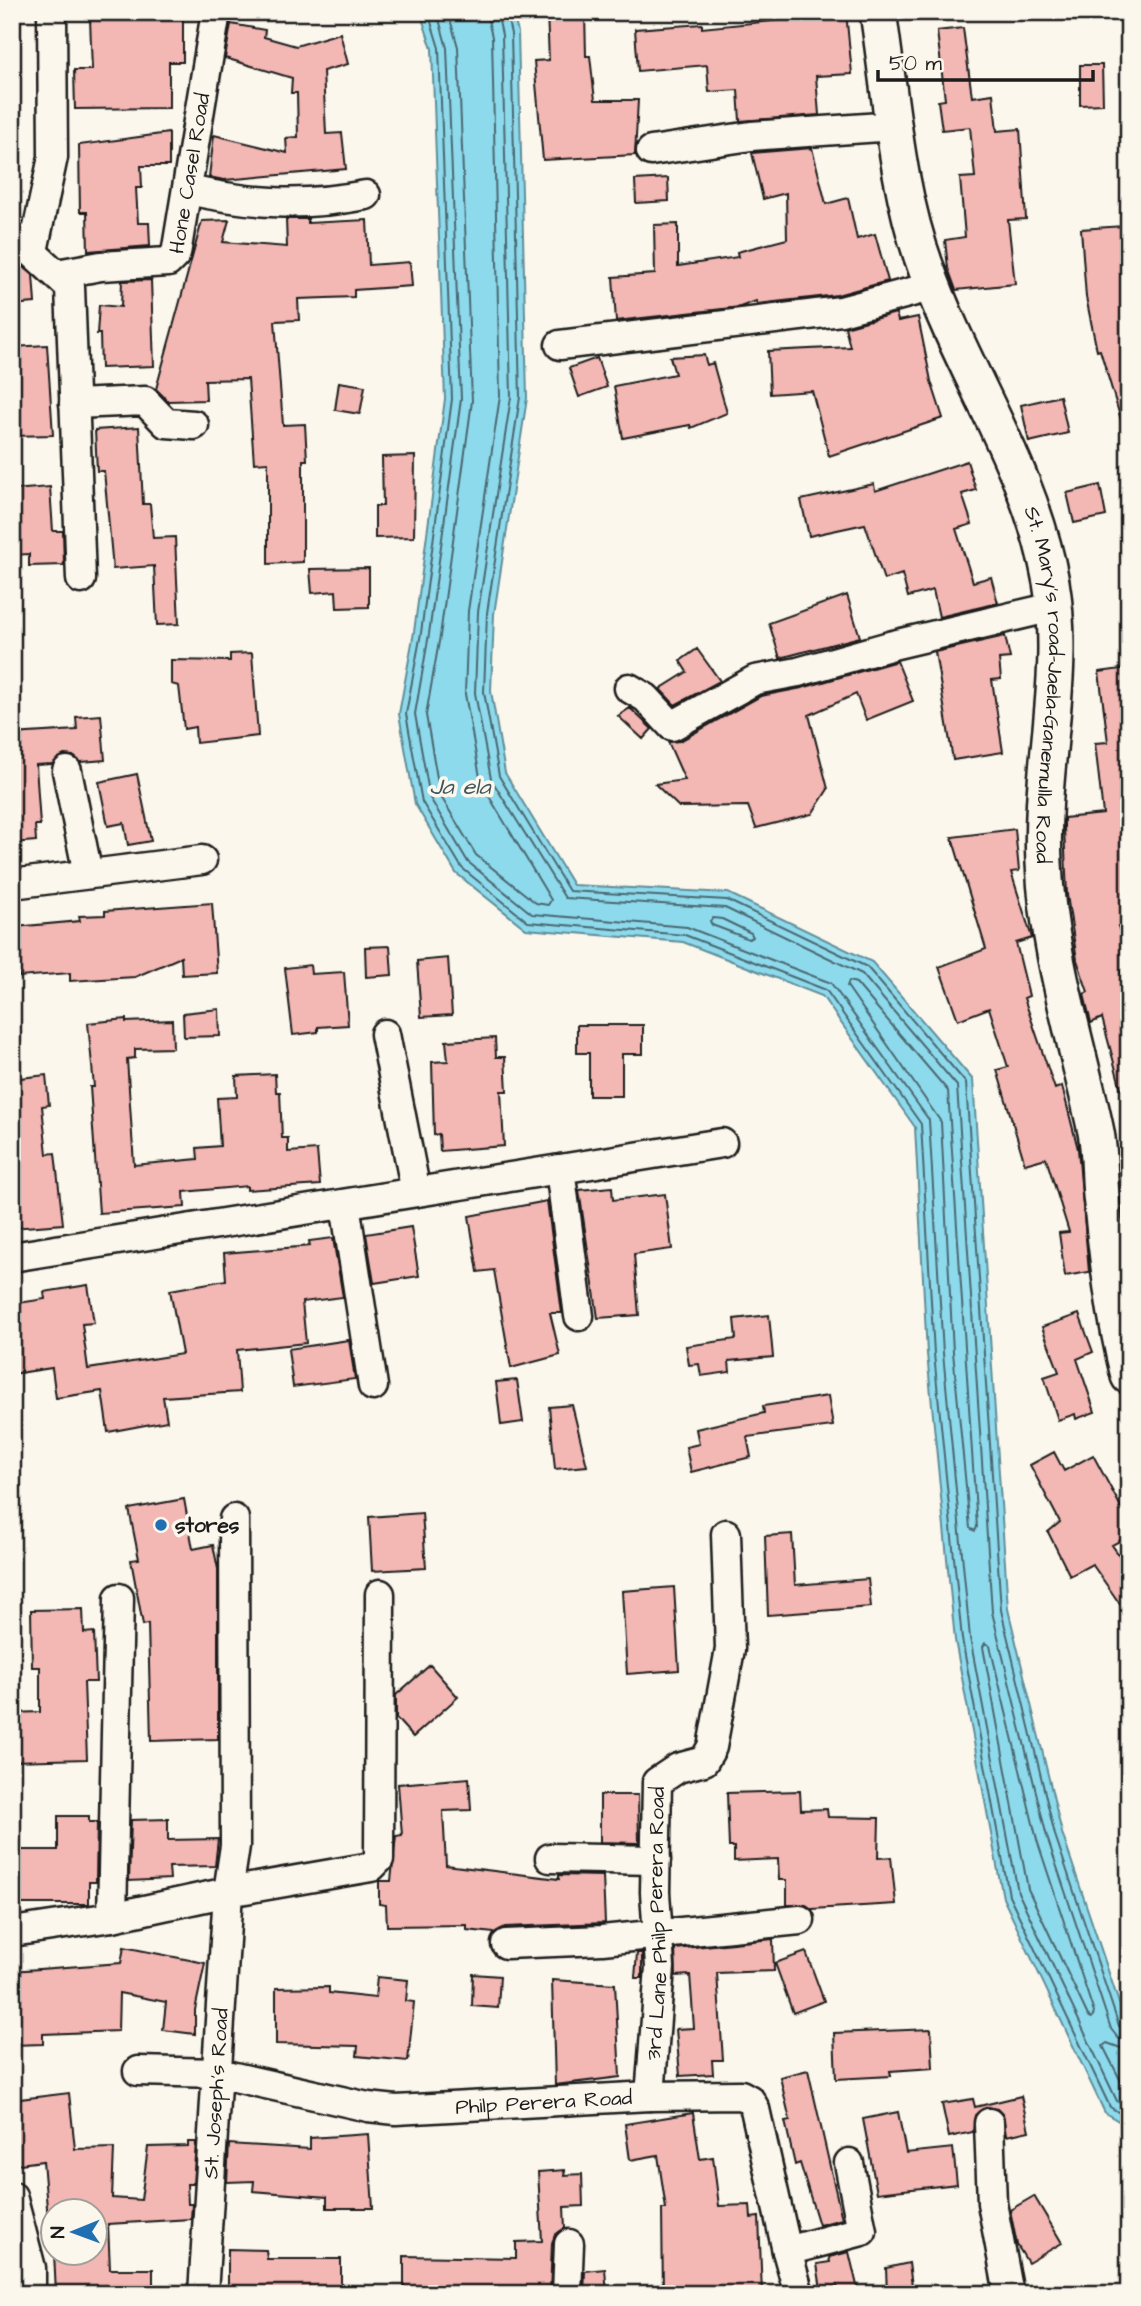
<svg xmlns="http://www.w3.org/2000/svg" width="1141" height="2306" font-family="'Architects Daughter',sans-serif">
	<rect width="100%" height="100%" fill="#fbf7ec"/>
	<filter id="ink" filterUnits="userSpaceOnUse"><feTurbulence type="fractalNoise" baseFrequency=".0143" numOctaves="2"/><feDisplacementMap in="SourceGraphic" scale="14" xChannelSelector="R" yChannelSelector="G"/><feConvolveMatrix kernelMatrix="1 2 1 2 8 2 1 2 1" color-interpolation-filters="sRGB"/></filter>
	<g filter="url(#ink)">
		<!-- water -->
		<path fill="#8edaed" stroke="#608e99" stroke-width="2" d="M420 12H512L518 32 527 398 494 614 491 691 505 773 573 885 728 893 872 962 973 1080 1008 1609 1062 1833 1129 2033V2127L1105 2113 1003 1898 955 1640 927 1354 915 1127 822 996 683 942 526 929 456 873 415 804 399 714 414 632 445 399 432 49Z"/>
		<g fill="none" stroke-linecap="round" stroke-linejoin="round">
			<!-- shore -->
			<path stroke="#4a6870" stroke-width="2" d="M428 12 439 48 452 399 421 633 406 714 422 802 462 868 528 922 685 935 826 990 921 1124 934 1354 962 1639 1009 1895 1110 2107 1129 2119
				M437 12 447 48 461 399 429 634 415 714 430 798 468 862 532 914 687 927 831 983 929 1120 943 1353 970 1638 1018 1892 1117 2101 1129 2109
				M448 12 458 47 472 401 440 636 426 715 440 795 476 855 536 903 548 905 551 900 481 783 465 694 468 611 500 396 492 37 486 12
				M497 12 502 35 511 397 478 612 475 693 491 779 565 898 725 908 862 974 957 1086 992 1612 1047 1837 1111 2029 1118 2038 1129 2040
				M506 12 511 34 520 397 487 613 484 692 499 776 569 891 727 900 867 967 966 1083 1001 1610 1055 1835 1119 2026 1129 2031
				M713 918 722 919 751 933 753 937 749 939 712 925 710 921Z
				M849 981 856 983 948 1091 977 1527 975 1531 970 1528 953 1352 941 1122 847 986Z
				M985 1643 990 1646 1037 1840 1094 2013 1092 2018 1088 2016 1028 1889 983 1647Z
				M1129 2051 1107 2043 1103 2046 1129 2097"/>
		</g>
		<!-- building -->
		<path fill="#f3b7b4" stroke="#1c1c1c" stroke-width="2" d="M102 12H183V62H169V108L75 109 74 70H92L90 19 102 18Z
			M547 12H585L586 56H590L595 100H638L635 155 543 160 534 61 549 60Z
			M802 12H846L852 74 816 76 819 115 740 121 738 90 709 92 707 65 638 71 635 29 702 24V28L802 18Z
			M231 24 265 30 264 37 296 46 340 33 348 64 323 71 326 134 342 133 346 169 224 180 209 177 214 135 287 153 286 138 298 137 297 93H291L292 78 225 58Z
			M963 28 972 97 993 94 997 131 1020 129 1026 219 1008 220 1015 284 956 290 948 268 945 240 965 237 960 178 975 177 970 127 942 130 938 101 945 100 937 31Z
			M1080 65H1102L1103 104 1080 105Z
			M169 133V166H141L142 188H136L138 223H149L150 246 88 251 87 212H80L79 145Z
			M812 148 826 204 848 198 857 239 875 234 888 281 837 295 757 304 756 301 740 307 616 321 613 277 655 274 654 225 678 224V266L738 257 737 252 787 239 786 193 763 199 752 153Z
			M668 178 669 201 636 203 635 180Z
			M286 219H308V223L367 220 369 265 410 262 412 286 354 290V297L298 299 299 320 275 321 283 425 305 424 307 460H303V562L268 564V462L254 463 248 379 205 380 206 400 168 401 156 389 202 221 229 220 223 242 287 247Z
			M1123 226 1129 301V425L1123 426 1100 350 1097 351 1086 297 1081 229Z
			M12 257 33 275 35 303 12 305Z
			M151 280 154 366 101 368 100 334H97L99 305 121 307 122 281Z
			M896 313 898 321 918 317 931 381 943 418 829 456 812 391 770 394 768 351 850 347 845 327Z
			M47 345 53 435 12 436V347Z
			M704 355 707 365 713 363 727 413 691 428 690 425 623 438 614 386 675 374 670 357Z
			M597 358 607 387 579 397 569 368Z
			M339 382 365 386 360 414 335 410Z
			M1060 396 1068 433 1029 442 1021 405Z
			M139 427 143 504H150L153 538 175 537 179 624 157 625 154 566 113 569 104 471H97L95 430Z
			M415 456 414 537 375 538V506H383L382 457Z
			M967 461 976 490 962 494 972 524 956 529 973 582 991 577 998 603 939 617 933 590 908 597 902 574 884 580 865 524 809 536 801 500 874 484 875 491Z
			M1100 485 1106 516 1074 523 1067 493Z
			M50 487 53 531H63L64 565 29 566V554L12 555V490Z
			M369 568V607L337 608 336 591 312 593 310 569Z
			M847 595 860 637 780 658 769 623Z
			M1005 636 1010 658 999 659 1001 679 992 680 1003 752 953 760 935 652Z
			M697 649 720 681 675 705 660 689 687 672 680 661Z
			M252 653 258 736 196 743 195 727 184 729 179 686 171 684V660L230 661V654Z
			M897 661 913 701 866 720 856 694 809 715 828 789 812 814 756 828 748 806 679 807 655 784 685 780 668 742 680 741 761 696 802 688Z
			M1129 668V924L1118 926 1129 954V969L1121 972 1129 994V1088L1121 1089 1102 1018 1091 1023 1084 994 1088 992 1077 960 1067 895 1064 828V818L1103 814 1095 743 1108 742 1099 672Z
			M630 708 652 729 643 739 618 716Z
			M101 715 105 760 81 762 73 756 64 755 52 764 36 765 40 825H35L36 841 12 843V734L77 730 76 717Z
			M137 774 151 841 128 845 124 823 108 826 99 782Z
			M1015 829 1019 871 1011 872 1032 938 1016 943 1029 996 1024 998 1055 1089 1062 1086 1078 1149 1089 1272 1065 1276 1059 1233 1069 1232 1046 1158 1025 1164 997 1070 1008 1067 989 1008 958 1020 939 967 986 949 952 837Z
			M212 903 217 973 182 975 181 957 135 977 70 981V973L19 977 15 927 80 921 79 916 105 915V911Z
			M390 946 392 975 366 977 365 947Z
			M448 958 452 1015 421 1017 417 961Z
			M310 965 311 974 344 972 348 1025 318 1027V1032L293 1035 285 968Z
			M219 1009 220 1036 184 1037 183 1013Z
			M126 1019V1022L172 1020 173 1048 135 1049V1058L127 1059 134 1165 198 1159 197 1148 220 1146 217 1098 237 1097 236 1076 275 1074 276 1092H280L282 1138H288V1152L317 1150 320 1185 247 1190V1186L184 1192 185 1207 99 1213 90 1087H94L88 1023Z
			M577 1025H643V1054H622V1096H589V1053H577Z
			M495 1038 496 1057H505L507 1091H501L504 1146 440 1151 439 1134 434 1135 432 1062 448 1061 446 1041Z
			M46 1075 49 1105 42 1106 47 1154 55 1153 63 1224 12 1228V1079Z
			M612 1187 613 1200 665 1194 672 1249 634 1254 639 1315 598 1318 579 1190Z
			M1129 1199V1263L1122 1200Z
			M547 1201 562 1313H550L560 1355 511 1368 494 1270 478 1272 469 1216Z
			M411 1227 419 1276 374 1283 366 1234Z
			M333 1238 343 1297 302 1302 306 1343 237 1350 240 1392 163 1397 167 1421 108 1432 102 1391 56 1398 52 1368 12 1374V1304L45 1299 44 1292 88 1285 94 1323 82 1324 88 1369 182 1354 170 1290 226 1280 224 1253 310 1246 309 1241Z
			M1079 1314 1093 1352 1077 1359 1095 1412 1076 1419 1075 1414 1058 1420 1044 1377 1059 1372 1042 1327Z
			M769 1315 773 1357 729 1361 730 1372 701 1376 699 1364 689 1365 686 1346 736 1339 734 1319Z
			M349 1340 355 1379 293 1387 288 1349Z
			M517 1380 523 1422 501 1425 496 1382Z
			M828 1396 833 1426 747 1437 751 1457 691 1472 686 1447 699 1444 696 1429 764 1413 763 1406Z
			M572 1405 587 1466 555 1469 549 1407Z
			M1054 1452 1064 1471 1093 1455 1129 1522V1536L1112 1545 1129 1569V1617L1092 1564 1070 1576 1048 1532 1060 1522 1030 1465Z
			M184 1499 193 1549 213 1545 218 1569V1739L151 1741 148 1624 143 1625 131 1560 139 1559 129 1509Z
			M422 1513 426 1568 372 1571 369 1517Z
			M792 1534 795 1585 868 1579 871 1607 768 1615 765 1536Z
			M674 1587 679 1670 627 1674 622 1591Z
			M83 1609 84 1633 94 1632 96 1682H84L87 1759 12 1761V1713L40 1712V1667H32L31 1610Z
			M430 1665 458 1697 413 1737 396 1718V1695Z
			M469 1778 471 1810 443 1811 446 1865 559 1879V1875L603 1876 605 1923 505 1927 494 1933 467 1930V1925L387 1926 386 1905 379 1904V1881H391L396 1836 402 1835 398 1784Z
			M800 1791 801 1810 827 1809 828 1817 879 1818 878 1858 891 1857 896 1904 812 1909 806 1905H787V1880H779L778 1859 734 1861V1847H729L727 1793Z
			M600 1795H638L639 1843 600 1842Z
			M58 1816H89V1822H97L96 1882H89V1904H12V1850H58Z
			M168 1819V1840L218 1839 215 1866 169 1867 170 1879 129 1881 131 1820Z
			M773 1939 774 1971 717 1973 723 2060H712L713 2074 680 2076 676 2029 694 2028 690 1975 676 1976 675 1949Z
			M124 1947 205 1963 195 2010V2034L163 2030 166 2002 119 1993 118 2031 43 2034V2044L12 2045V1971L121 1963Z
			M806 1952 824 2001 793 2013 775 1963Z
			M637 1953H642V1978H635Z
			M473 1974 500 1976 498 2008 472 2006Z
			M377 1977 408 1980 406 2001 414 2002 408 2061 357 2056 358 2046 276 2044V1988L329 1987V1993L375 1998Z
			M552 1980 615 1984 620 2077 555 2085Z
			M931 2029 933 2068 890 2071 891 2076 836 2079 834 2033Z
			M808 2070 842 2219 819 2225 800 2163 795 2165 785 2121 790 2120 780 2077Z
			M69 2093 75 2149 114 2148 112 2198 141 2200 148 2147 188 2146V2142H196L193 2184H187L188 2204H192L191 2219 108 2224 110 2269H153V2294H56L54 2253H94V2211H52V2231H49L43 2161 12 2165V2100Z
			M1021 2096 1029 2131 1006 2136 1003 2115 997 2109 988 2107 975 2115 973 2132 949 2137 942 2104 973 2099 975 2107Z
			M898 2112 906 2153 953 2148 957 2184 877 2193 863 2119Z
			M693 2113 700 2159 713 2157 719 2206 750 2205 751 2218 759 2217 762 2294H663L662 2209H666L658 2155 630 2160 625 2124Z
			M368 2134 373 2208H327V2197L253 2191 254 2181 227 2182 229 2144 310 2149V2138Z
			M565 2170 564 2175 582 2174 583 2206 564 2207 565 2228 555 2235 552 2243 550 2294H404V2256L516 2258V2242L542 2241 538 2172Z
			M1034 2196 1062 2243 1028 2263 1017 2245 1010 2210Z
			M228 2249 266 2250 267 2259H341V2294H228Z
			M849 2252 859 2294H840L837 2286 821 2289 817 2264 830 2262 829 2257Z
			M909 2263 913 2294H887L886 2268Z
			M605 2269 607 2294H584L585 2271Z"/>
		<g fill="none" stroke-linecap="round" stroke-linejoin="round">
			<!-- minor casing -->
			<g stroke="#1c1c1c" stroke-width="33">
				<g id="minor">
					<path d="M651 151 751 136 895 126"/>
					<path d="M188 190C252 204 301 207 366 195"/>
					<path d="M12 234 70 287 81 579"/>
					<path d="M33 251 53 157 52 12"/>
					<path id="s1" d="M57 274 101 266 168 262 176 254 216 12"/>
					<path d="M560 345 841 311 934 286"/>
					<path d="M74 404 145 401 166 423 194 425"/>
					<path d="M629 688 646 698 672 726 755 680 798 672 893 645 1053 607"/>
					<path d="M67 771 88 874"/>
					<path d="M12 884 202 860"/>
					<path d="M385 1034 416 1192"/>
					<path d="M560 1169 579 1316"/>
					<path d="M345 1204 373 1386"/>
					<path d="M12 1257 722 1143"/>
					<path d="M550 1858 656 1860"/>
					<path d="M112 1917 119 1598"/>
					<path d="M12 1932 112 1917 228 1892 371 1867 379 1859 380 1594"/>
					<path d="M506 1944 602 1940 800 1920"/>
					<path id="s2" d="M138 2071 217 2073 368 2107 396 2110 650 2096 741 2095 750 2100 755 2109 787 2251 799 2294"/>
					<path id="s3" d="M650 2096 660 1967 655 1892 657 1782 678 1768 704 1761 712 1747 730 1649 726 1534"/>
					<path d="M989 2123 992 2203 1009 2294"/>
					<path d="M12 2196 31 2268V2294"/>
					<path d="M787 2251 862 2231 849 2163"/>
					<path id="s4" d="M203 2294 228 1892 235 1846 234 1519"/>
					<path d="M567 2294 569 2244"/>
				</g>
			</g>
			<!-- major casing -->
			<g stroke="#1c1c1c" stroke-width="40">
				<g id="major">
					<path id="s5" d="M878 12C891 97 896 187 926 268 964 375 1031 469 1051 582 1067 675 1039 769 1044 863 1048 956 1077 1041 1096 1132 1100 1152 1099 1174 1101 1195 1107 1256 1114 1316 1129 1376"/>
				</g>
			</g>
			<!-- minor -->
			<use href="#minor" stroke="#fbf7ec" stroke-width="28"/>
			<!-- major -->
			<use href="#major" stroke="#fbf7ec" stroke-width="35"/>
		</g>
	</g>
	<!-- markers -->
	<circle fill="#1f6fb2" stroke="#fbf7ec" stroke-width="2.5" cx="161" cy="1525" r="7"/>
	<g text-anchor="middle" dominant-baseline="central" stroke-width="7" stroke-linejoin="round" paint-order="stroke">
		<!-- street labels -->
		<g font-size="21" fill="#1c1c1c" stroke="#fbf7ec">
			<text stroke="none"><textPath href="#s1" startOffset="205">Hone Casel Road</textPath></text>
			<text stroke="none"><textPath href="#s5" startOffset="702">St. Mary's road-Jaela-Ganemulla Road</textPath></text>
			<text stroke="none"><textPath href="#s3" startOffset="173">3rd Lane Philp Perera Road</textPath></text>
			<text stroke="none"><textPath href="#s4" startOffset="201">St. Joseph's Road</textPath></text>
			<text stroke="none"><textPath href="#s2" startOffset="410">Philp Perera Road</textPath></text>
		</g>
		<!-- poi labels -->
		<g font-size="21" font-weight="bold" fill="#1c1c1c" stroke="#fbf7ec" text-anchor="start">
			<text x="175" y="1525">stores</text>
		</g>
		<!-- water labels -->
		<g font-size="23" font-style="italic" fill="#3e555b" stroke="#fbf7ec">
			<text x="460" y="787">Ja ela</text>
		</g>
	</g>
	<!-- margin -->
	<rect width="1141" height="2306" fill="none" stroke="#fbf7ec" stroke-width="42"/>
	<rect x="21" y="21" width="1099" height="2264" fill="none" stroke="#1c1c1c" stroke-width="2.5" filter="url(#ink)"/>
	<!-- north arrow -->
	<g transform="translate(74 2232) rotate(269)"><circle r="33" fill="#fbf7ec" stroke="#a29f99" stroke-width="2"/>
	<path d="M0-5L12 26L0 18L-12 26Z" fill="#1f6fb2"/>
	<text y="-10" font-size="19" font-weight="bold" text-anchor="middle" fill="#1c1c1c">N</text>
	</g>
	<!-- scale -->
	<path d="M878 70v10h215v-10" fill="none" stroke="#1c1c1c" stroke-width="3.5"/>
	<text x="889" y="70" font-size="21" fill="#1c1c1c" stroke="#fbf7ec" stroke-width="5" paint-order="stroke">50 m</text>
</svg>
